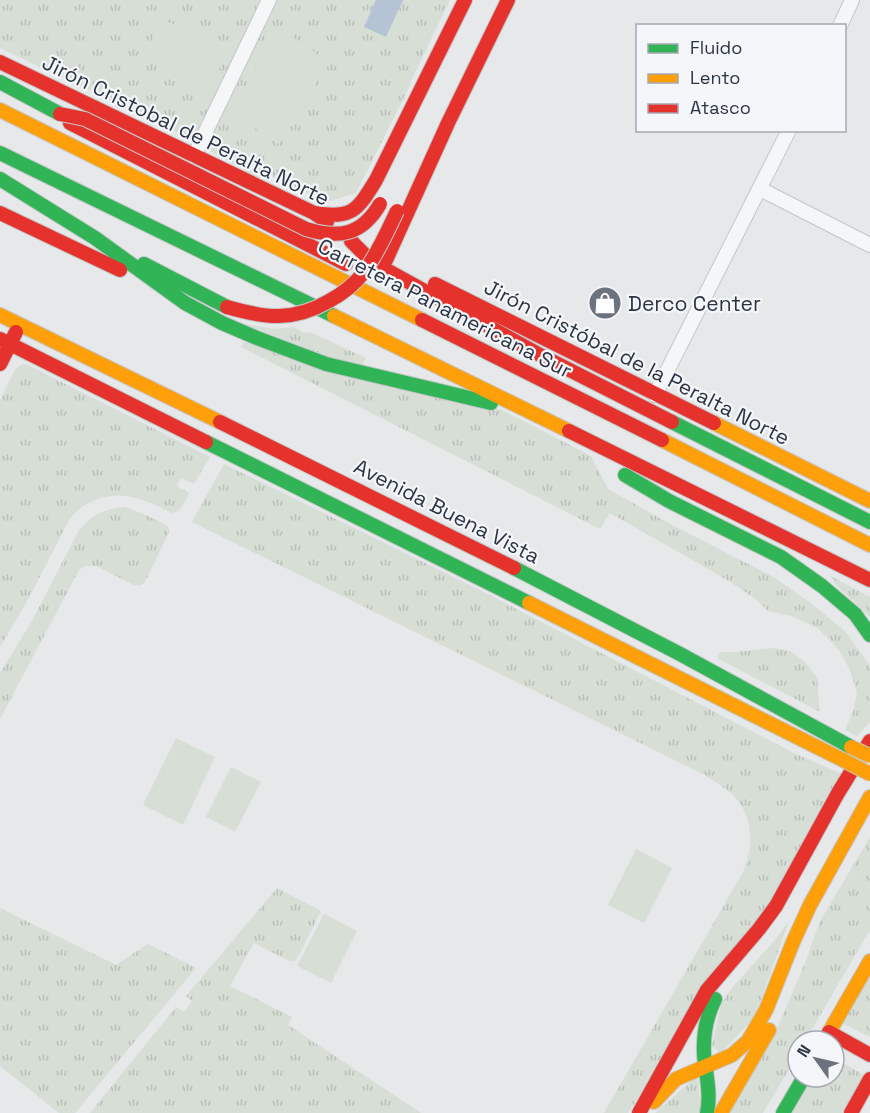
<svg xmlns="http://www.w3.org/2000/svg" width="870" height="1113" font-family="'Space Grotesk',sans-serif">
	<defs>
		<pattern id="grass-tufts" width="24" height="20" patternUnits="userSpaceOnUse" patternTransform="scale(1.5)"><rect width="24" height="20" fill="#d6ded6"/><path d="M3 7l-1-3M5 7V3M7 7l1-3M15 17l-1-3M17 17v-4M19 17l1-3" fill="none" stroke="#b8bfb9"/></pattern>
	</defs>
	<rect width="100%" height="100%" fill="#e6e8ea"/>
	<!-- grass -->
	<path fill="url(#grass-tufts)" d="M0 0H450L410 83 411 84 356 193 326 202 263 172 260 179 208 150 209 147 0 48Z
		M245 324 274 329 294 327 303 333 310 332 366 358 360 369Z
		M244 342 504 411 591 456 608 489 672 525 772 576 812 604 846 632 870 666V722L857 736 845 730 853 712 857 693 850 670 839 650 818 628 791 616 768 611 757 600 729 581 610 513 600 529 241 347Z
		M22 364H26L210 457 194 484 181 478 177 486 189 493C185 501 182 512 172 513 157 506 141 497 124 496 109 494 89 500 77 511 65 523 58 543 49 559 34 589 18 618 0 647V401L15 369Z
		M224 464 480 590 794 753 842 774 765 910 628 1113H604L743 872C754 846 754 818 734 796 725 787 713 781 703 774L192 522Z
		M125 507 144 514 168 526 169 532 146 580C142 586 140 586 134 585L96 566H85L79 570 0 719V673L32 621 79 530C93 514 104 509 125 507Z
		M831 576 870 597V617L836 585Z
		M773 648 790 651 805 662 817 678 820 712 717 658 720 652H736Z
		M870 837V930L805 1041H798V1054L763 1113H728L772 1040 806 961 819 923Z
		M277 888 321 911 298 957 294 961H289L254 943 230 986 292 1017 288 1025 421 1113H90L176 1007 184 1012 192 1001 186 996Z
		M0 908 116 965 148 944 196 968 75 1113H59L0 1066Z
		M789 921 755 1017 721 1053 712 1046 721 1004 732 988 775 940Z
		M870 974V1037L842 1023Z
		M834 1059 865 1075 844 1113H790L810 1077H834Z
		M698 1075 701 1113H655Z"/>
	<!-- pitch -->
	<path fill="#d6ded6" d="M162 19 228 51 209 89 144 57Z
		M281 29 330 63 303 102 306 104 278 144 230 111 257 71 254 68Z
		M176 738 215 757 183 825 143 805Z
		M231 767 261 782 235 832 206 817Z
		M636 849 672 868 644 923 608 905Z
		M324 914 357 931 331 983 297 966Z"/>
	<!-- water -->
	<path fill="#b4c4d5" d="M376 0H403L386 37 364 27Z"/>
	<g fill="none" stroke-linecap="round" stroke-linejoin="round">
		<!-- street casing -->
		<g stroke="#c4c6c8" stroke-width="16">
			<path id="street" d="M840 26 852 0
				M194 156 269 0
				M760 189 870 245
				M655 395 789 130"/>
		</g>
		<!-- fast casing -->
		<g stroke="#c4c6c8" stroke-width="16">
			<path id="fast" d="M0 82 60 114
				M0 153 334 316
				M0 179 95 238 185 303 222 323 257 338 326 364 491 403
				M144 264 227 307
				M672 422 870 522
				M206 442 529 603
				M625 475 669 501 781 557 822 586 855 614 870 635
				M514 568 680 654 851 747
				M707 1113C711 1093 706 1075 704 1055 703 1035 706 1017 715 999
				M783 1113 804 1077"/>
		</g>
		<!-- slow casing -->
		<g stroke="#c4c6c8" stroke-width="16">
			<path id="slow" d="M0 110 422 320
				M0 315 220 422
				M334 316 569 431
				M714 423 870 501
				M662 440 870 545
				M529 603 843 760
				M824 1041 870 961
				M654 1102 676 1079 732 1055 748 1041 766 1010 793 942 810 905 870 797
				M721 1113 769 1030"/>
		</g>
		<!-- jam casing -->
		<g stroke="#c4c6c8" stroke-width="16">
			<path id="jam" d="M0 62 314 213 327 222
				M70 123 346 264
				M0 213 120 270
				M314 213C352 219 357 211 376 180L465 0
				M351 241 367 257 385 269 542 356 672 422
				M386 260 448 123 508 0
				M435 284 714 423
				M422 320 662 440
				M0 339 206 442
				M0 364 16 332
				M220 422 514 568
				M569 431 870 580
				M829 1032 870 1055
				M639 1113 707 990 759 929 776 906 838 793 870 741
				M851 1113 870 1079"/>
		</g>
		<!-- street -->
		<use href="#street" stroke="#f5f6f7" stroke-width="14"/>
		<!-- fast -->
		<use href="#fast" stroke="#30b455" stroke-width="14"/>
		<!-- slow -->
		<use href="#slow" stroke="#ff9f0a" stroke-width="14"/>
		<!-- jam -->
		<use href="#jam" stroke="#e5322d" stroke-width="14"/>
		<!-- slow-bridge casing -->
		<g stroke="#c4c6c8" stroke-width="16" stroke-linecap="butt">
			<path id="slow-bridge" d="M851 747 870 756
				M843 760 870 774"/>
		</g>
		<!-- jam-bridge casing -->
		<g stroke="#c4c6c8" stroke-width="16" stroke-linecap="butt">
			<path id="jam-bridge" d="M60 114 85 119 306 229C339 239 362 235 380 204
				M227 307C265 318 293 322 329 301 342 294 355 284 364 272 378 253 387 232 397 211"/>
		</g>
		<!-- slow-bridge -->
		<use href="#slow-bridge" stroke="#ff9f0a" stroke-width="14"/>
		<!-- jam-bridge -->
		<use href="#jam-bridge" stroke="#e5322d" stroke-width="14"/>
	</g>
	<!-- icons -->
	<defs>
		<g id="shop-disc" transform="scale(1.725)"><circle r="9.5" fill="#6c737f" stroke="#f4f6f9"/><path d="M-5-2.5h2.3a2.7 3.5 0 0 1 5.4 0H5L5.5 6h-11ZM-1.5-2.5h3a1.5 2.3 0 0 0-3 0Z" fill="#fff"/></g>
	</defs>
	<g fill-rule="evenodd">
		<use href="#shop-disc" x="605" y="303"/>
	</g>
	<g text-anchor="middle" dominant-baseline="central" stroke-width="4.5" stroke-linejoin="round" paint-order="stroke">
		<!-- street labels -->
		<g font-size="21" fill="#2b3445" stroke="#f4f6f9">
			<text transform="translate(186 130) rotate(26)">Jirón Cristobal de Peralta Norte</text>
			<text transform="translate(445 308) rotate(27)">Carretera Panamericana Sur</text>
			<text transform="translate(637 362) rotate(27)">Jirón Cristóbal de la Peralta Norte</text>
			<text transform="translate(447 511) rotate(27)">Avenida Buena Vista</text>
		</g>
		<!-- poi labels -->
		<g font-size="21" fill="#2b3445" stroke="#f4f6f9" text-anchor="start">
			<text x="628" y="303">Derco Center</text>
		</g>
	</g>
	<!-- legend -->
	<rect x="636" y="24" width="210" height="108" fill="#f4f6f9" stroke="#a4a8b1" stroke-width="1.5"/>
	<rect x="648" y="44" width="30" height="9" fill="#30b455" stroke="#a4a8b1" stroke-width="1.5"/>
	<text x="690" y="54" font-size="18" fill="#2b3445">Fluido</text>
	<rect x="648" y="74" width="30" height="9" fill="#ff9f0a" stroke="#a4a8b1" stroke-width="1.5"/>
	<text x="690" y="84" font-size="18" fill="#2b3445">Lento</text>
	<rect x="648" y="104" width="30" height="9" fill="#e5322d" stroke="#a4a8b1" stroke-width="1.5"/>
	<text x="690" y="114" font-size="18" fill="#2b3445">Atasco</text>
	<!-- north arrow -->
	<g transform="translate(816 1059) rotate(304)"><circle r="28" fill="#f4f6f9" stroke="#a4a8b1" stroke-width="1.5"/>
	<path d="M0-4.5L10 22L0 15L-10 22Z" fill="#6c737f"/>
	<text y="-9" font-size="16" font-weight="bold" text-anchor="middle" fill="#2b3445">N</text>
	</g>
</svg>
